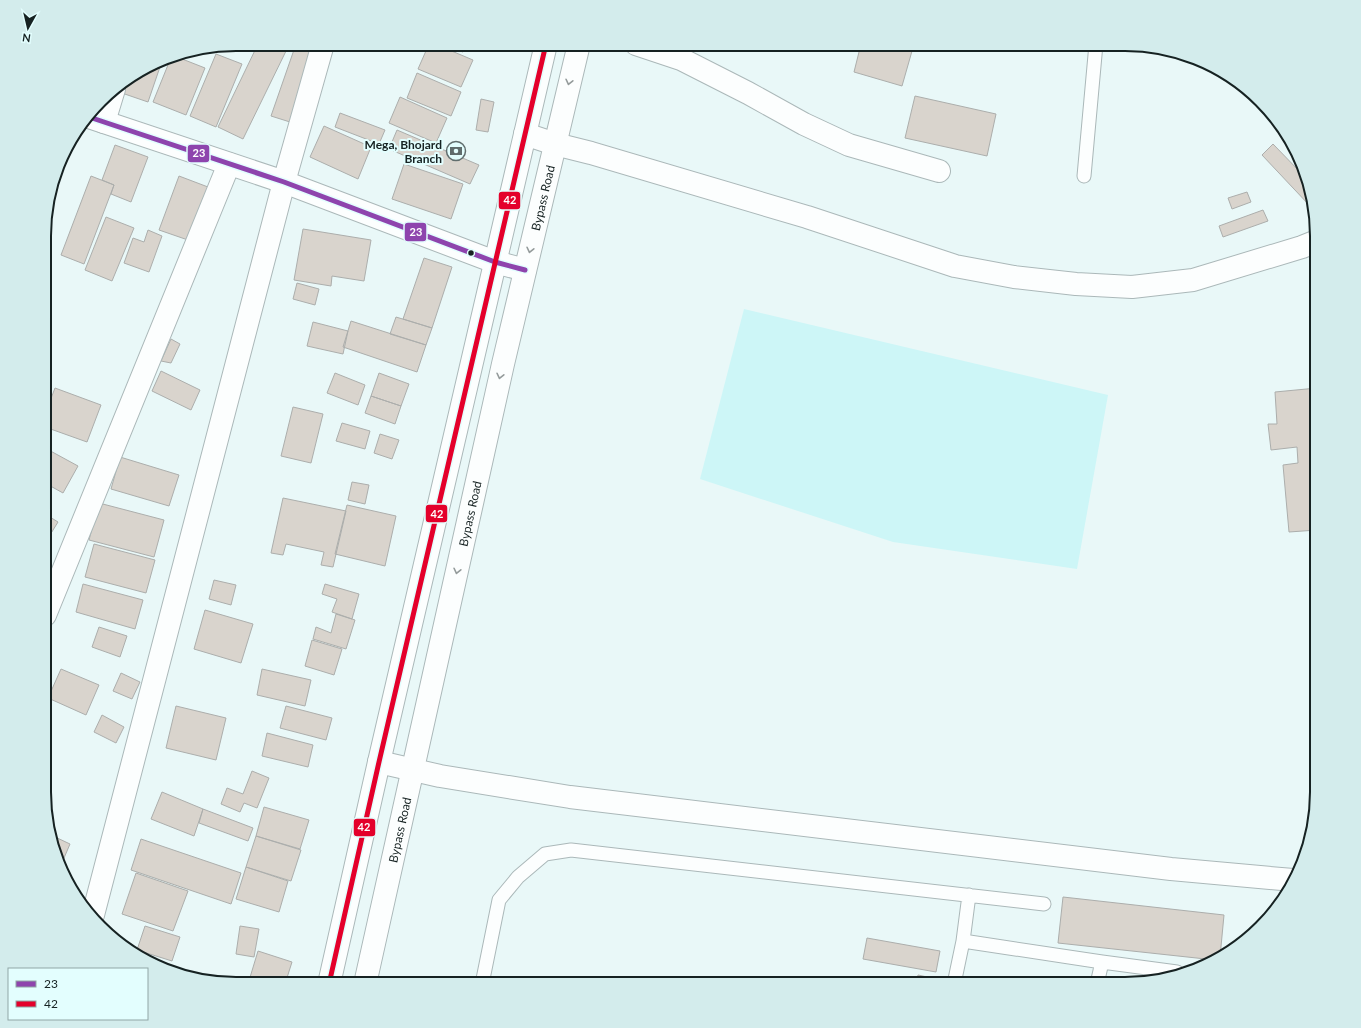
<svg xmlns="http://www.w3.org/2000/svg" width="1361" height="1028" font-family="Lato,sans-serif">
	<rect width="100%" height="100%" fill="#e9f8f8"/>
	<!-- green -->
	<path fill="#cdf6f7" d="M744 309 1108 395 1077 569 893 542 700 479Z"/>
	<!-- building -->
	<path fill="#d9d4cd" stroke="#acaeac" d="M258 44H278L287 49 243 139 218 127Z
		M296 44 315 50 290 122 271 116Z
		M429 44H435L473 60 461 87 418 69Z
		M438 44H466L463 52Z
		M861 44H914L902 86 854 72Z
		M216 54 242 64 216 127 190 116Z
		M172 55 205 68 186 115 153 102Z
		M162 61 148 102 116 91 118 87Z
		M417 73 461 92 451 116 407 98Z
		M915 96 996 114 987 156 905 138Z
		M400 97 447 118 436 143 389 123Z
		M481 99 494 102 488 132 476 130Z
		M340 113 385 130 379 144 335 127Z
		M324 126 371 147 358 179 310 157Z
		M397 130 479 165 470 184 389 149Z
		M1273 144 1303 175 1310 206 1262 155Z
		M115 145 148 157 131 202 111 194 114 185 102 180Z
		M404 164 463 184 451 219 392 199Z
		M91 176 114 185 84 264 61 255Z
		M179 176 208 187 188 240 159 230Z
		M1247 192 1251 202 1232 209 1228 198Z
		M1263 210 1268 221 1223 237 1219 226Z
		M106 217 134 228 112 281 85 270Z
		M303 229 371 240 364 281 332 276 331 286 294 280Z
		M148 230 162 236 149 272 124 263 133 238 144 242Z
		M424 258 452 267 432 328 403 319Z
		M297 283 319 289 315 305 293 299Z
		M396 317 432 328 426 345 390 334Z
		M351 321 426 345 417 372 343 347Z
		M313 322 348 331 343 354 307 346Z
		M171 339 180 344 171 363 161 361Z
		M161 371 200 390 191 410 152 391Z
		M335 373 365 385 358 405 327 393Z
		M379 373 409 384 401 406 371 396Z
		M55 388 101 405 87 442 45 427V414Z
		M1317 388V530L1289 532 1283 465 1298 463 1297 447 1271 450 1268 424H1277L1275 392Z
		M371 396 401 406 395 424 365 413Z
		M293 407 323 414 311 463 281 456Z
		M342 423 370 431 365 449 336 441Z
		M380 434 399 440 392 459 374 453Z
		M45 448 78 466 63 493 45 483Z
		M120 457 179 475 169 506 111 489Z
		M352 482 369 485 365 504 348 500Z
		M283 498 346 511 333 567 321 565 324 552 286 544 283 555 271 553Z
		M99 503 164 520 154 557 89 540Z
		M347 505 396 516 385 566 335 554Z
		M45 514 58 522 45 543Z
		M94 544 155 560 146 593 85 577Z
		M214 580 236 585 231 605 209 599Z
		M83 584 143 600 135 629 76 612Z
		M325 584 359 594 352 619 332 612 337 599 322 594Z
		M205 610 253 624 241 663 194 649Z
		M336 614 355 620 346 649 313 639 316 627 331 633Z
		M99 627 127 636 120 657 92 647Z
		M312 640 342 649 334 675 305 666Z
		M61 669 99 685 86 715 48 698Z
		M262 669 311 680 305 706 257 695Z
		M121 673 140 682 132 699 113 691Z
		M176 706 226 718 216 760 166 748Z
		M286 706 332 718 326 740 280 728Z
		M102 715 124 727 116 743 94 732Z
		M267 733 313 745 308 767 262 756Z
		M252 771 269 778 257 808 244 803 240 812 221 804 227 788 243 794Z
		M162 792 203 809 194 836 151 819Z
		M264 807 309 820 300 849 256 836Z
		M203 809 253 828 248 841 199 823Z
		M53 836 70 844 61 865Z
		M256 836 301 850 291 881 246 867Z
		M141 839 241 873 231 904 131 870Z
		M246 867 288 881 279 912 236 899Z
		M136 873 188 891 173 931 122 914Z
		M1063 897 1224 915 1220 957 1215 960 1058 943Z
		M145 926 180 937 172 961 137 950Z
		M240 926 259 929 254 957 236 954Z
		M867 938 940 951 936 972 863 959Z
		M258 951 292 962 285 984H248Z
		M918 975 950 982 949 984H916Z
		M812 977 849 984H811Z
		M234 979 247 984H232Z"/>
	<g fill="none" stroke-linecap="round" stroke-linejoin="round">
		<!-- service casing -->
		<g stroke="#abb8b9" stroke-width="15">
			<path id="service" d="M1084 176 1096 44
				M963 941 1102 962 1177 972
				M482 984 499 900 518 877 545 854 571 850 1044 904
				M954 984 963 941 969 895
				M1097 984 1102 962"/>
		</g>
		<!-- minor casing -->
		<g stroke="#abb8b9" stroke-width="24">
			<path id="minor" d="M636 44 681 59 748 93 804 124 849 145 939 171
				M104 122 114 89
				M45 615 229 164
				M379 762 440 776 570 797 1171 869 1293 880
				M93 915 284 182 323 44"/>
		</g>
		<!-- tertiary casing -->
		<g stroke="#abb8b9" stroke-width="24">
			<path id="tertiary" d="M89 117 284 182 495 262 525 270
				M525 134 555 144 591 153 807 217 955 266 1014 277 1076 284 1132 287 1193 280 1302 247 1317 241"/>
		</g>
		<!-- trunk casing -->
		<g stroke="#abb8b9" stroke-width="24">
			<g id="trunk">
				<path d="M329 984 379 762 546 44"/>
				<path id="s1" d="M365 984 503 364 579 44"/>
			</g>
		</g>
		<!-- service -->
		<use href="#service" stroke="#fcfefe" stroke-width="13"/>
		<!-- minor -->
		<use href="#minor" stroke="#fcfefe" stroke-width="22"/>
		<!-- tertiary -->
		<use href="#tertiary" stroke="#fcfefe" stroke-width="22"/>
		<!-- trunk -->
		<use href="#trunk" stroke="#fcfefe" stroke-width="22"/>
		<!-- bus-1 casing -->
		<g stroke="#e3fefe" stroke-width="8">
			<path id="bus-1" d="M89 117 284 182 495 262 525 270"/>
		</g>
		<!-- bus-2 casing -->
		<g stroke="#e3fefe" stroke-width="8">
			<path id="bus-2" d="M329 984 379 762 546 44"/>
		</g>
		<!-- bus-1 -->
		<use href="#bus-1" stroke="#8e44ad" stroke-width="5"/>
		<!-- bus-2 -->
		<use href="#bus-2" stroke="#e4002b" stroke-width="5"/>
	</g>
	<!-- one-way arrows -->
	<defs><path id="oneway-chevron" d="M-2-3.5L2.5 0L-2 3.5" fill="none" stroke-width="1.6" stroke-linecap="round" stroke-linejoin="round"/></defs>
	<g stroke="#949b9b">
		<use href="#oneway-chevron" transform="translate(569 82) rotate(103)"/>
		<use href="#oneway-chevron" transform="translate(530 250) rotate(103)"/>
		<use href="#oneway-chevron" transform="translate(500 376) rotate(103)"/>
		<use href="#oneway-chevron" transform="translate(457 571) rotate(103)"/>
	</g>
	<!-- icons -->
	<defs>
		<g id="bank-ring" transform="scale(1)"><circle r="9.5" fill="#e3fefe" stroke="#606d6d" stroke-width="1.5"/><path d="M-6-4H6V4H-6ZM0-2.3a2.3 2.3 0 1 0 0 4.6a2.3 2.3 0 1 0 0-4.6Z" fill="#606d6d"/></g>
	</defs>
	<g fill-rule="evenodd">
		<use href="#bank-ring" x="456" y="151"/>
	</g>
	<!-- markers -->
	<circle fill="#162222" stroke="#e3fefe" stroke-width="1.5" cx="471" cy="253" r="3.5"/>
	<g text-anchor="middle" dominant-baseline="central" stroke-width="4" stroke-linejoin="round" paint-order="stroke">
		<!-- poi labels -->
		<g font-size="12" font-weight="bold" fill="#162222" stroke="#e3fefe" text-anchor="end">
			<text x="442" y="144">Mega, Bhojard<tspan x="442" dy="14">Branch</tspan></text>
		</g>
		<!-- street labels -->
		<g font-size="12" fill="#162222" stroke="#e3fefe">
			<text stroke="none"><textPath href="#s1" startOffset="806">Bypass Road</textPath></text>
			<text stroke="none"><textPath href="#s1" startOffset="482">Bypass Road</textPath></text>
			<text stroke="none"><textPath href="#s1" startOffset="158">Bypass Road</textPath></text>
		</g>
	</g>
	<!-- crop -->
	<path d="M0 0H1361V1028H0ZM236 51H1125A185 185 0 0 1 1310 236V792A185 185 0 0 1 1125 977H236A185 185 0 0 1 51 792V236A185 185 0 0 1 236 51Z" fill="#d3ecec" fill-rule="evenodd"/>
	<path fill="none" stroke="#162222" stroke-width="2" d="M236 51H1125A185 185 0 0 1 1310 236V792A185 185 0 0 1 1125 977H236A185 185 0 0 1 51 792V236A185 185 0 0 1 236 51Z"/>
	<g stroke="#e3fefe" stroke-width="1.5">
		<rect x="187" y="144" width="23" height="19" rx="4" fill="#8e44ad"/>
		<rect x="498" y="191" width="23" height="19" rx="4" fill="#e4002b"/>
		<rect x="404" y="222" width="23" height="20" rx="4" fill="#8e44ad"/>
		<rect x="425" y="504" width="23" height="19" rx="4" fill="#e4002b"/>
		<rect x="353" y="818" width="23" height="19" rx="4" fill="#e4002b"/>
	</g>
	<g font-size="11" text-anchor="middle" font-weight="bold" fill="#fff">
		<text x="199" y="157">23</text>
		<text x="510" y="204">42</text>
		<text x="416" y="236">23</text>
		<text x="437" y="518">42</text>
		<text x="364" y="831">42</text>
	</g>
	<!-- legend -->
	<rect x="8" y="968" width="140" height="52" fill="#e3fefe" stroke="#91a6a6"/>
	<rect x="16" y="981" width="20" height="6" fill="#8e44ad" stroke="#91a6a6"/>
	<text x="44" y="988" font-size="12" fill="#162222">23</text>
	<rect x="16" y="1001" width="20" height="6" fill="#e4002b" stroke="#91a6a6"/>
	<text x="44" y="1008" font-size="12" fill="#162222">42</text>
	<!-- north arrow -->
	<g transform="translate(28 28) rotate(188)" stroke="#e3fefe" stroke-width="3" paint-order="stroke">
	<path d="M0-3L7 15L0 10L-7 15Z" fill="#162222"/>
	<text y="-6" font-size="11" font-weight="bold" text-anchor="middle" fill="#162222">N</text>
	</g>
</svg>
